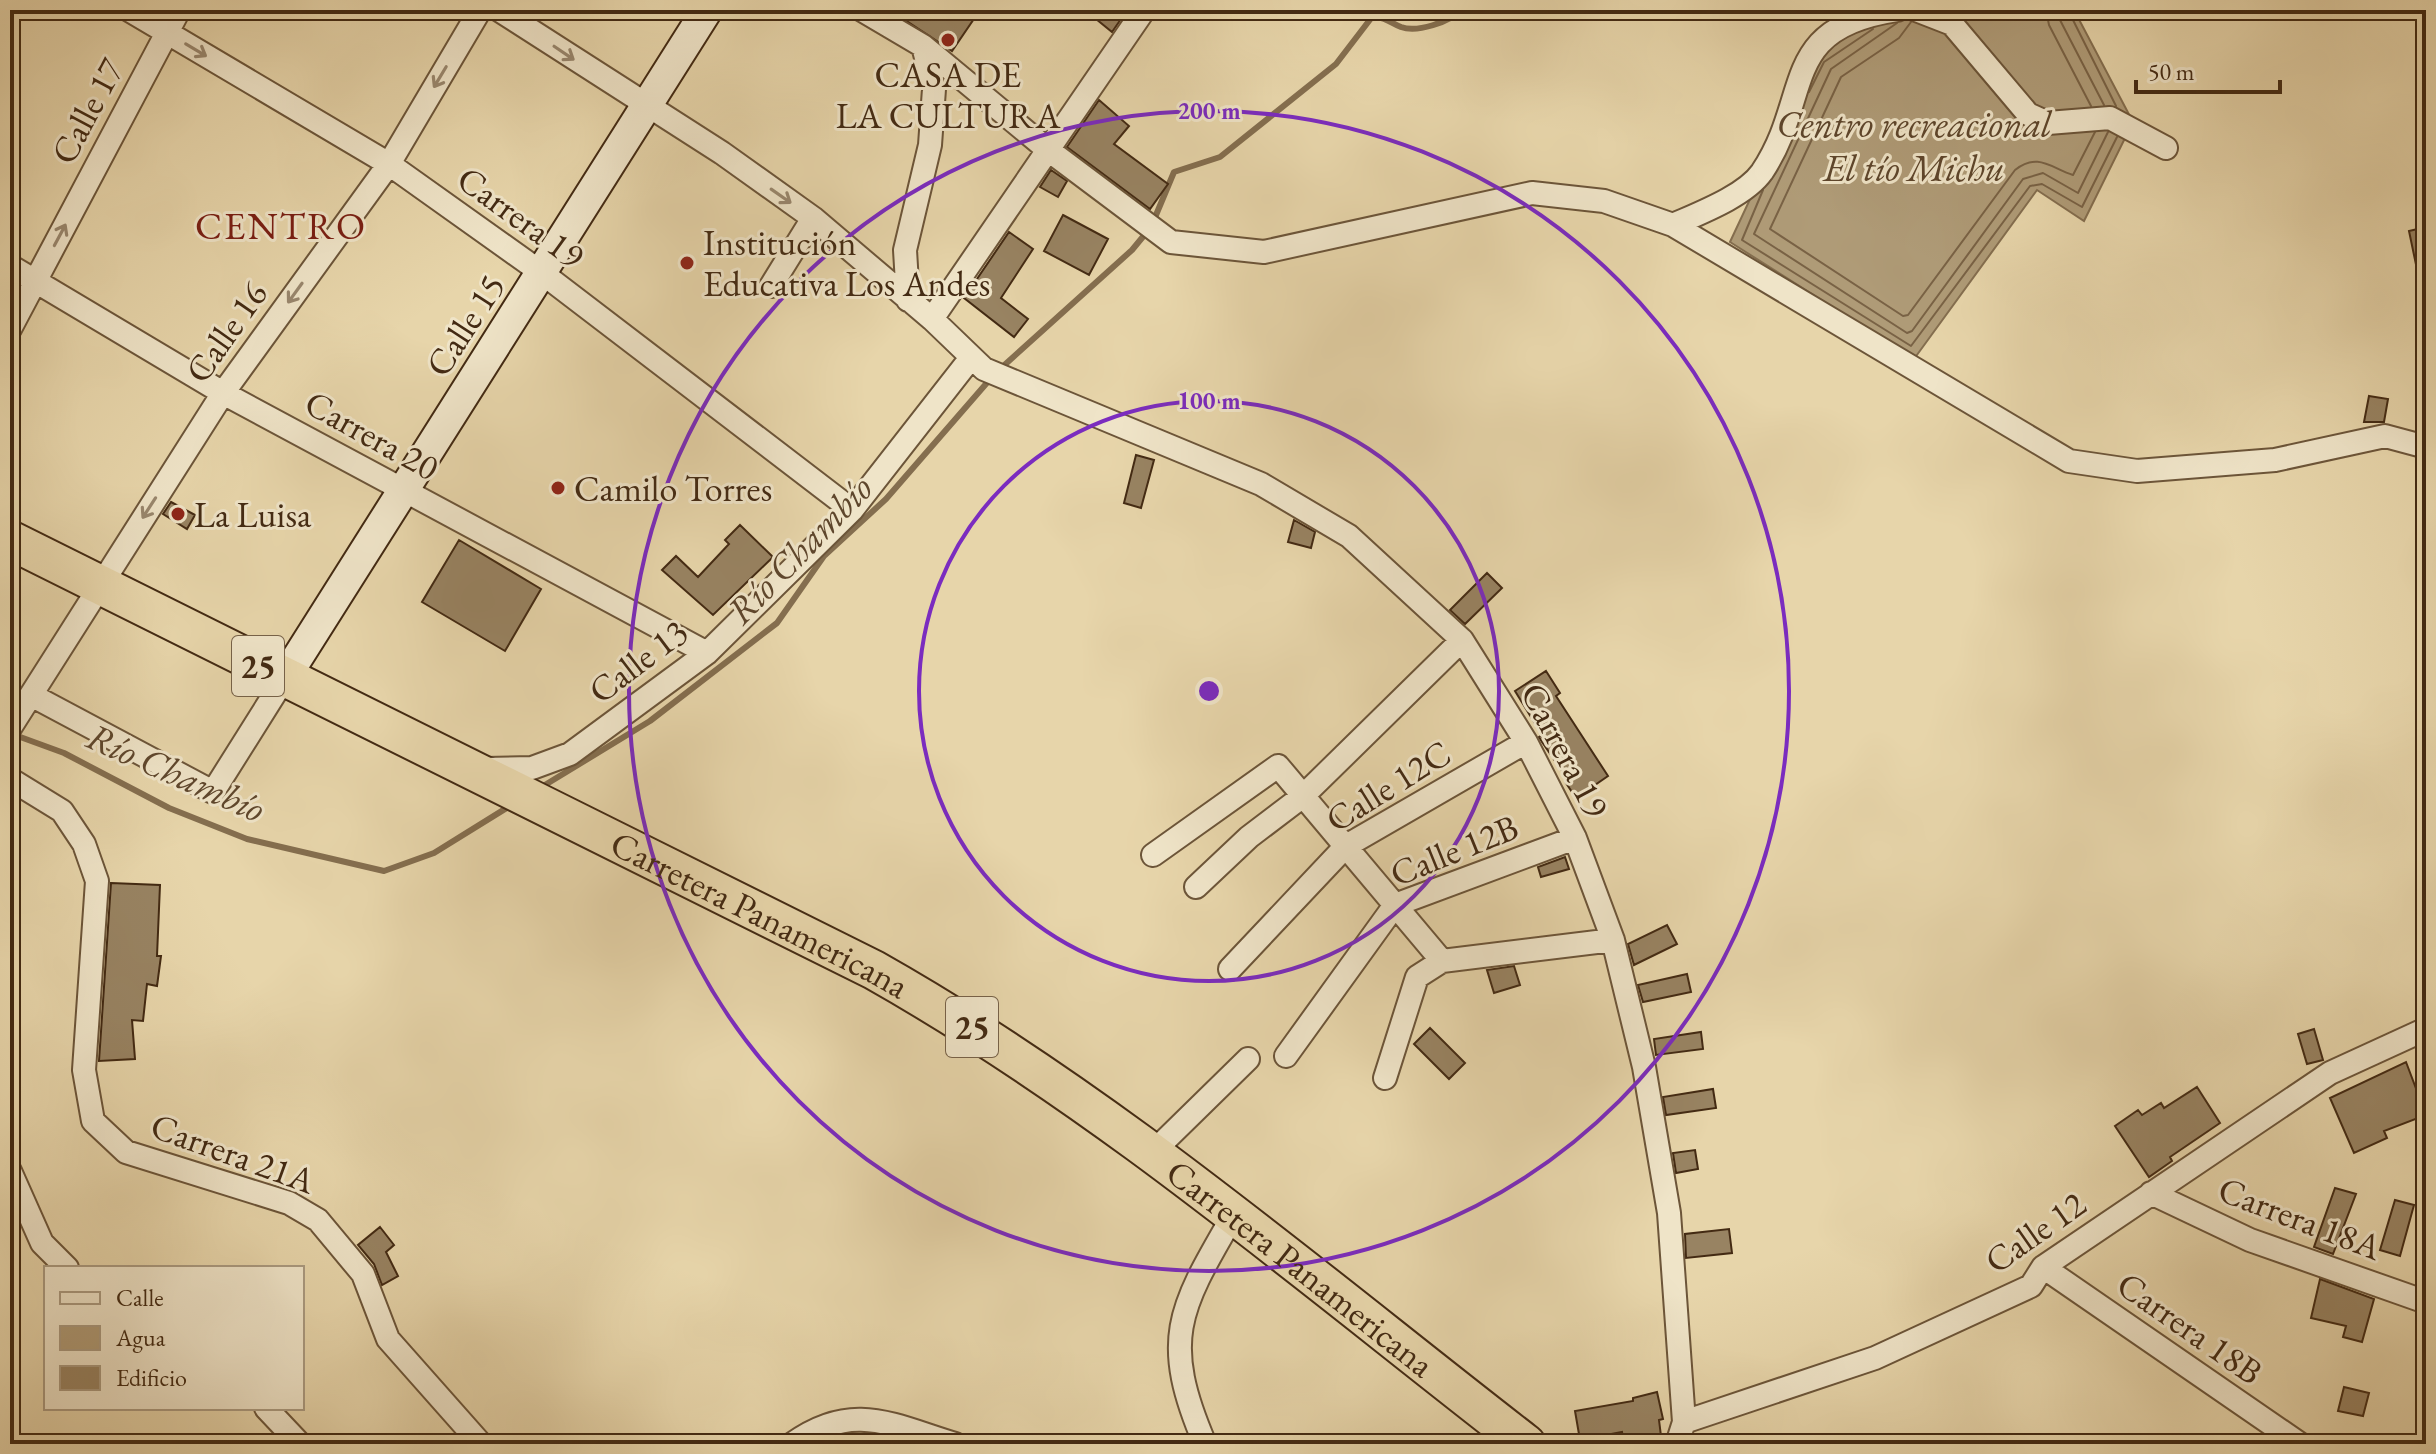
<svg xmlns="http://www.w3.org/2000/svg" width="2436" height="1454" font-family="'EB Garamond',serif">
	<rect width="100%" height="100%" fill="#e7d5aa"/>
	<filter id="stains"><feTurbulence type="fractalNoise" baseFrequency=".0025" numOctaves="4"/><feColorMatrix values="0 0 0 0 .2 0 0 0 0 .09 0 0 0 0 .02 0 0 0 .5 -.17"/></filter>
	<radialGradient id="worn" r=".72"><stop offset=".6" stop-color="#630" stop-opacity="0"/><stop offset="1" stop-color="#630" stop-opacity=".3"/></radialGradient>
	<!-- water -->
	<path fill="#af9b77" stroke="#846e4f" stroke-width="2" d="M1887 10H2074L2133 122 2084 221 2037 190 1914 359 1730 242 1817 56Z"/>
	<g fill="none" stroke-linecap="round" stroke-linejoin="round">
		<!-- shore -->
		<path stroke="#796245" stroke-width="2" d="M2046 10 2049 25 2091 106
			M2058 10 2060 20 2104 105
			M2068 10 2116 106
			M1911 22 1899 38 1841 77 1770 229 1903 316 1908 315 2015 170C2038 152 2051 168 2073 175L2095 132
			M1897 23 1831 69 1754 234 1907 333 1912 331 2023 179 2043 173 2078 193 2108 132
			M1809 92 1824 62 1873 29
			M1763 190 1742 240 1911 346 2030 186 2042 184 2082 207 2117 137"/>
		<!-- stream -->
		<path stroke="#846e4f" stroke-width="6" d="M1000 369 1132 250 1151 227 1174 172 1220 157 1336 64 1372 17C1386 17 1389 22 1401 27 1417 33 1450 22 1460 10
			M12 734 64 753 169 808 247 839 384 871 434 853 513 804
			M540 788 650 721 777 623 824 556 886 499 992 377"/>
	</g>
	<!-- building -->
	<path fill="#988362" stroke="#432a13" stroke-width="2" d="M890 10H980L952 51Z
		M1085 10H1110L1121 19 1112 32Z
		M1099 100 1129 126 1114 144 1168 184 1150 209 1067 147Z
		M1051 170 1067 181 1058 197 1040 187Z
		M1063 215 1108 239 1089 275 1044 251Z
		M2426 227V278L2419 279 2409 231Z
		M1009 232 1033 249 1001 298 1028 319 1014 337 964 298Z
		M2369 396 2388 399 2384 422H2364Z
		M1136 455 1154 460 1141 508 1124 503Z
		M171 502 195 515 187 529 163 514Z
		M1294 520 1315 532 1311 548 1288 542Z
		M740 525 773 557 713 615 662 570 676 556 698 577 729 544 725 540Z
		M459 540 541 589 505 651 422 602Z
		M1487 573 1502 588 1465 624 1450 610Z
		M1546 671 1560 693 1556 696 1608 776 1576 798 1566 783 1569 781 1542 742 1539 737 1542 735 1515 691Z
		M1565 857 1569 869 1541 877 1538 867Z
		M111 883 160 885 157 956H161L157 986 147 984 143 1021 132 1020 135 1059 99 1061Z
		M1667 925 1677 944 1634 965 1628 944Z
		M1514 966 1520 985 1494 993 1487 970Z
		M1687 974 1691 992 1643 1002 1638 985Z
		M1430 1028 1465 1063 1449 1079 1414 1044Z
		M2314 1029 2323 1060 2307 1064 2298 1034Z
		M1701 1032 1703 1049 1656 1055 1654 1039Z
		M2406 1062 2426 1115 2384 1131 2387 1138 2354 1153 2330 1098Z
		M2197 1087 2220 1123 2170 1157 2172 1161 2149 1177 2115 1126 2138 1110 2142 1115 2161 1103 2164 1108Z
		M1713 1089 1716 1108 1666 1115 1663 1097Z
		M1695 1150 1698 1169 1676 1173 1673 1153Z
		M2335 1188 2356 1194 2333 1254 2314 1247Z
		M2395 1200 2414 1205 2400 1256 2380 1250Z
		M380 1227 394 1245 386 1252 398 1276 382 1285 374 1264 358 1245Z
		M1729 1229 1732 1253 1686 1258 1685 1234Z
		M2320 1279 2374 1299 2362 1342 2343 1337 2346 1326 2311 1318Z
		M2344 1387 2369 1393 2363 1416 2338 1411Z
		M1657 1392 1663 1419 1659 1420 1662 1444H1624L1622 1432 1580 1440 1575 1411 1633 1401V1398Z"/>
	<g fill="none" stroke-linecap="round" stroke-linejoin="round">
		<!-- street casing -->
		<g stroke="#6c5539" stroke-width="26">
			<path id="street" d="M129 10 389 164 542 273 852 510
				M499 10 722 153 813 218 932 319 984 369 1261 484 1349 536 1462 640 1526 742 1575 838 1613 940 1644 1067 1669 1213 1684 1422 1677 1444
				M862 10 923 46 1047 149 1171 242 1264 252 1532 193 1604 201 1673 225 2069 461 2137 471 2275 460 2385 436 2426 447
				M1916 10 1952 24 2028 114 2048 123 2110 118 2166 148
				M1673 225C1700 213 1745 196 1762 172 1813 96 1777 28 1897 10
				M10 266 223 393 707 653
				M771 286 813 218
				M908 300 905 250 930 145 934 89 923 46
				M932 319 1144 10
				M10 329 179 10
				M31 695 213 792 284 679
				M10 728 223 393 389 164 480 10
				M485 769 532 768 570 754 707 653 852 510 970 359
				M10 779 62 811 84 844 97 881 84 1070 93 1121 126 1152 289 1203 318 1220 363 1274 388 1339 481 1444
				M1153 855 1278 766 1442 961
				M1196 887 1249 837 1303 796 1462 640
				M1230 969 1346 846 1526 742
				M1286 1056 1395 905 1575 838
				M1385 1078 1417 977 1442 961 1613 940
				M1152 1153 1248 1059
				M10 1171 42 1243 67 1268
				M2151 1193 2250 1240 2426 1302
				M2043 1267 2300 1444
				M266 1408 300 1444
				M1684 1422 1875 1358 2031 1286 2043 1267 2330 1073 2426 1029
				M792 1444C852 1401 890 1424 955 1444
				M1205 1444C1160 1339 1179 1309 1233 1216"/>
		</g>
		<!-- secondary casing -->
		<g stroke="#432a13" stroke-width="34">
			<path id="secondary" d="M284 679 707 10"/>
		</g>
		<!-- highway casing -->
		<g stroke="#432a13" stroke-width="42">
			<g id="highway">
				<path id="s1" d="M10 540 874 970C1108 1102 1314 1280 1526 1444"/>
			</g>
		</g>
		<!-- street -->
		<use href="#street" stroke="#efe4c8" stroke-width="22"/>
		<!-- secondary -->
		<use href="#secondary" stroke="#efe4c8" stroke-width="30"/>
		<!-- highway -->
		<use href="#highway" stroke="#e7d5aa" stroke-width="38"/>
	</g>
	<!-- one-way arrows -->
	<defs><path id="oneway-shaft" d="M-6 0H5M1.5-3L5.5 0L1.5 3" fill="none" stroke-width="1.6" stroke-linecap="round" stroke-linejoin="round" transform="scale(2)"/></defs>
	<g stroke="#99876e">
		<use href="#oneway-shaft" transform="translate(196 50) rotate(31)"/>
		<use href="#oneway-shaft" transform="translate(564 53) rotate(34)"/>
		<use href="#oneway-shaft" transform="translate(440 77) rotate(121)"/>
		<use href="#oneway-shaft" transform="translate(781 196) rotate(35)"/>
		<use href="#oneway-shaft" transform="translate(60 235) rotate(-62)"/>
		<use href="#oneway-shaft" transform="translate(295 293) rotate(126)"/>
		<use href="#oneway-shaft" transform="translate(149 508) rotate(123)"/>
	</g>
	<!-- distance rings -->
	<g fill="none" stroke="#7b2cbf" stroke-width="4">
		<circle cx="1209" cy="691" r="290"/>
		<circle cx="1209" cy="691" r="580"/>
	</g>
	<!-- markers -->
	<g fill="#8f2418" stroke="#efe4c8" stroke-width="3">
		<circle cx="948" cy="40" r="8"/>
		<circle cx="687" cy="263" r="8"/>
		<circle cx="558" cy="488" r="8"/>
		<circle cx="178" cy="514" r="8"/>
	</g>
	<g text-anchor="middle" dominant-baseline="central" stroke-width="6" stroke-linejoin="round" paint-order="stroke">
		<!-- shield labels -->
		<g fill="#efe4c8" stroke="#776249" stroke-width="2">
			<rect x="232" y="636" width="52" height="60" rx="6"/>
			<rect x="946" y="997" width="52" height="60" rx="6"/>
		</g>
		<g font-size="34" font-weight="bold" fill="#432a13">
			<text x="258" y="666">25</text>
			<text x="972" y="1027">25</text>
		</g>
		<!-- poi labels -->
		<g font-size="36" fill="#432a13" stroke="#efe4c8" text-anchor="start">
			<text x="948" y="74" text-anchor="middle">CASA DE<tspan x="948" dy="41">LA CULTURA</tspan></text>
			<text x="703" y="242">Institución<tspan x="703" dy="41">Educativa Los Andes</tspan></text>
			<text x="574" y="488">Camilo Torres</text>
			<text x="194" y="514">La Luisa</text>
		</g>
		<!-- street labels -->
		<g font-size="36" fill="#432a13" stroke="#efe4c8">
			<text transform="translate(87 111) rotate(-62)">Calle 17</text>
			<text transform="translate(521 217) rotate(36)">Carrera 19</text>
			<text transform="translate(465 325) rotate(-57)">Calle 15</text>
			<text transform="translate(226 332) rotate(-55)">Calle 16</text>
			<text transform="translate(372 435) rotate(29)">Carrera 20</text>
			<text transform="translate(638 661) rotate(-37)">Calle 13</text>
			<text transform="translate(1565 750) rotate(62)">Carrera 19</text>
			<text transform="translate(1388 786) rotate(-32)">Calle 12C</text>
			<text transform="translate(1454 850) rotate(-22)">Calle 12B</text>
			<text stroke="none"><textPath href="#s1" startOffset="838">Carretera Panamericana</textPath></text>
			<text transform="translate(233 1153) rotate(20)">Carrera 21A</text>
			<text transform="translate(2300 1218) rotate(21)">Carrera 18A</text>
			<text transform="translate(2035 1232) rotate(-35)">Calle 12</text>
			<text stroke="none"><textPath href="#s1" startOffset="1486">Carretera Panamericana</textPath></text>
			<text transform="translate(2190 1328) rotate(35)">Carrera 18B</text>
		</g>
		<!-- water labels -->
		<g font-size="38" font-style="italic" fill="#5e462c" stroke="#efe4c8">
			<text x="1914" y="123">Centro recreacional<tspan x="1914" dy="44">El tío Michu</tspan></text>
			<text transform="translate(799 549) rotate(-46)">Río Chambío</text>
			<text transform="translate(176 772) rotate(24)">Río Chambío</text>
		</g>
		<!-- neighbourhood labels -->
		<g font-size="38" letter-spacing="2" fill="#7a1f14" stroke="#efe4c8">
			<text x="281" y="225">CENTRO</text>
		</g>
	</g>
	<circle cx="1209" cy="691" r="12" fill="#7b2cbf" stroke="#efe4c8" stroke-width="4"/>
	<g font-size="24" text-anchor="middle" font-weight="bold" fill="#7b2cbf" stroke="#efe4c8" stroke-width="6" stroke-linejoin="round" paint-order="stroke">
		<text x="1209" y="119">200 m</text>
		<text x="1209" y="409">100 m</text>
	</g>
	<!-- margin -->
	<rect width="2436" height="1454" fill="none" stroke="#e7d5aa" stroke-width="40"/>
	<rect x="12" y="12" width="2412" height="1430" fill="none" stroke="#432a13" stroke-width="4"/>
	<rect x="20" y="20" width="2396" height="1414" fill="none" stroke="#432a13" stroke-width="2"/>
	<!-- legend -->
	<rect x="44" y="1266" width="260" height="144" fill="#efe4c8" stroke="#aa9a80" stroke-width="2"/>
	<rect x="60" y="1292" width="40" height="12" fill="#efe4c8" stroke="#aa9a80" stroke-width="2"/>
	<text x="116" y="1306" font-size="24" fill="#432a13">Calle</text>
	<rect x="60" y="1326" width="40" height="24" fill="#af9b77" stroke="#aa9a80" stroke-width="2"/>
	<text x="116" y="1346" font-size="24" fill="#432a13">Agua</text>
	<rect x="60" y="1366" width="40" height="24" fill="#988362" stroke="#aa9a80" stroke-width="2"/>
	<text x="116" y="1386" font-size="24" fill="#432a13">Edificio</text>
	<!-- scale -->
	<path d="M2136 80v12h144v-12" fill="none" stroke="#432a13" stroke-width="4"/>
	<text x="2148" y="80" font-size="24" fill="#432a13" stroke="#efe4c8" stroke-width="6" paint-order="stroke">50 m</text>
	<rect width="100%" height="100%" filter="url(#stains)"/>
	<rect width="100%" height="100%" fill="url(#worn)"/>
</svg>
